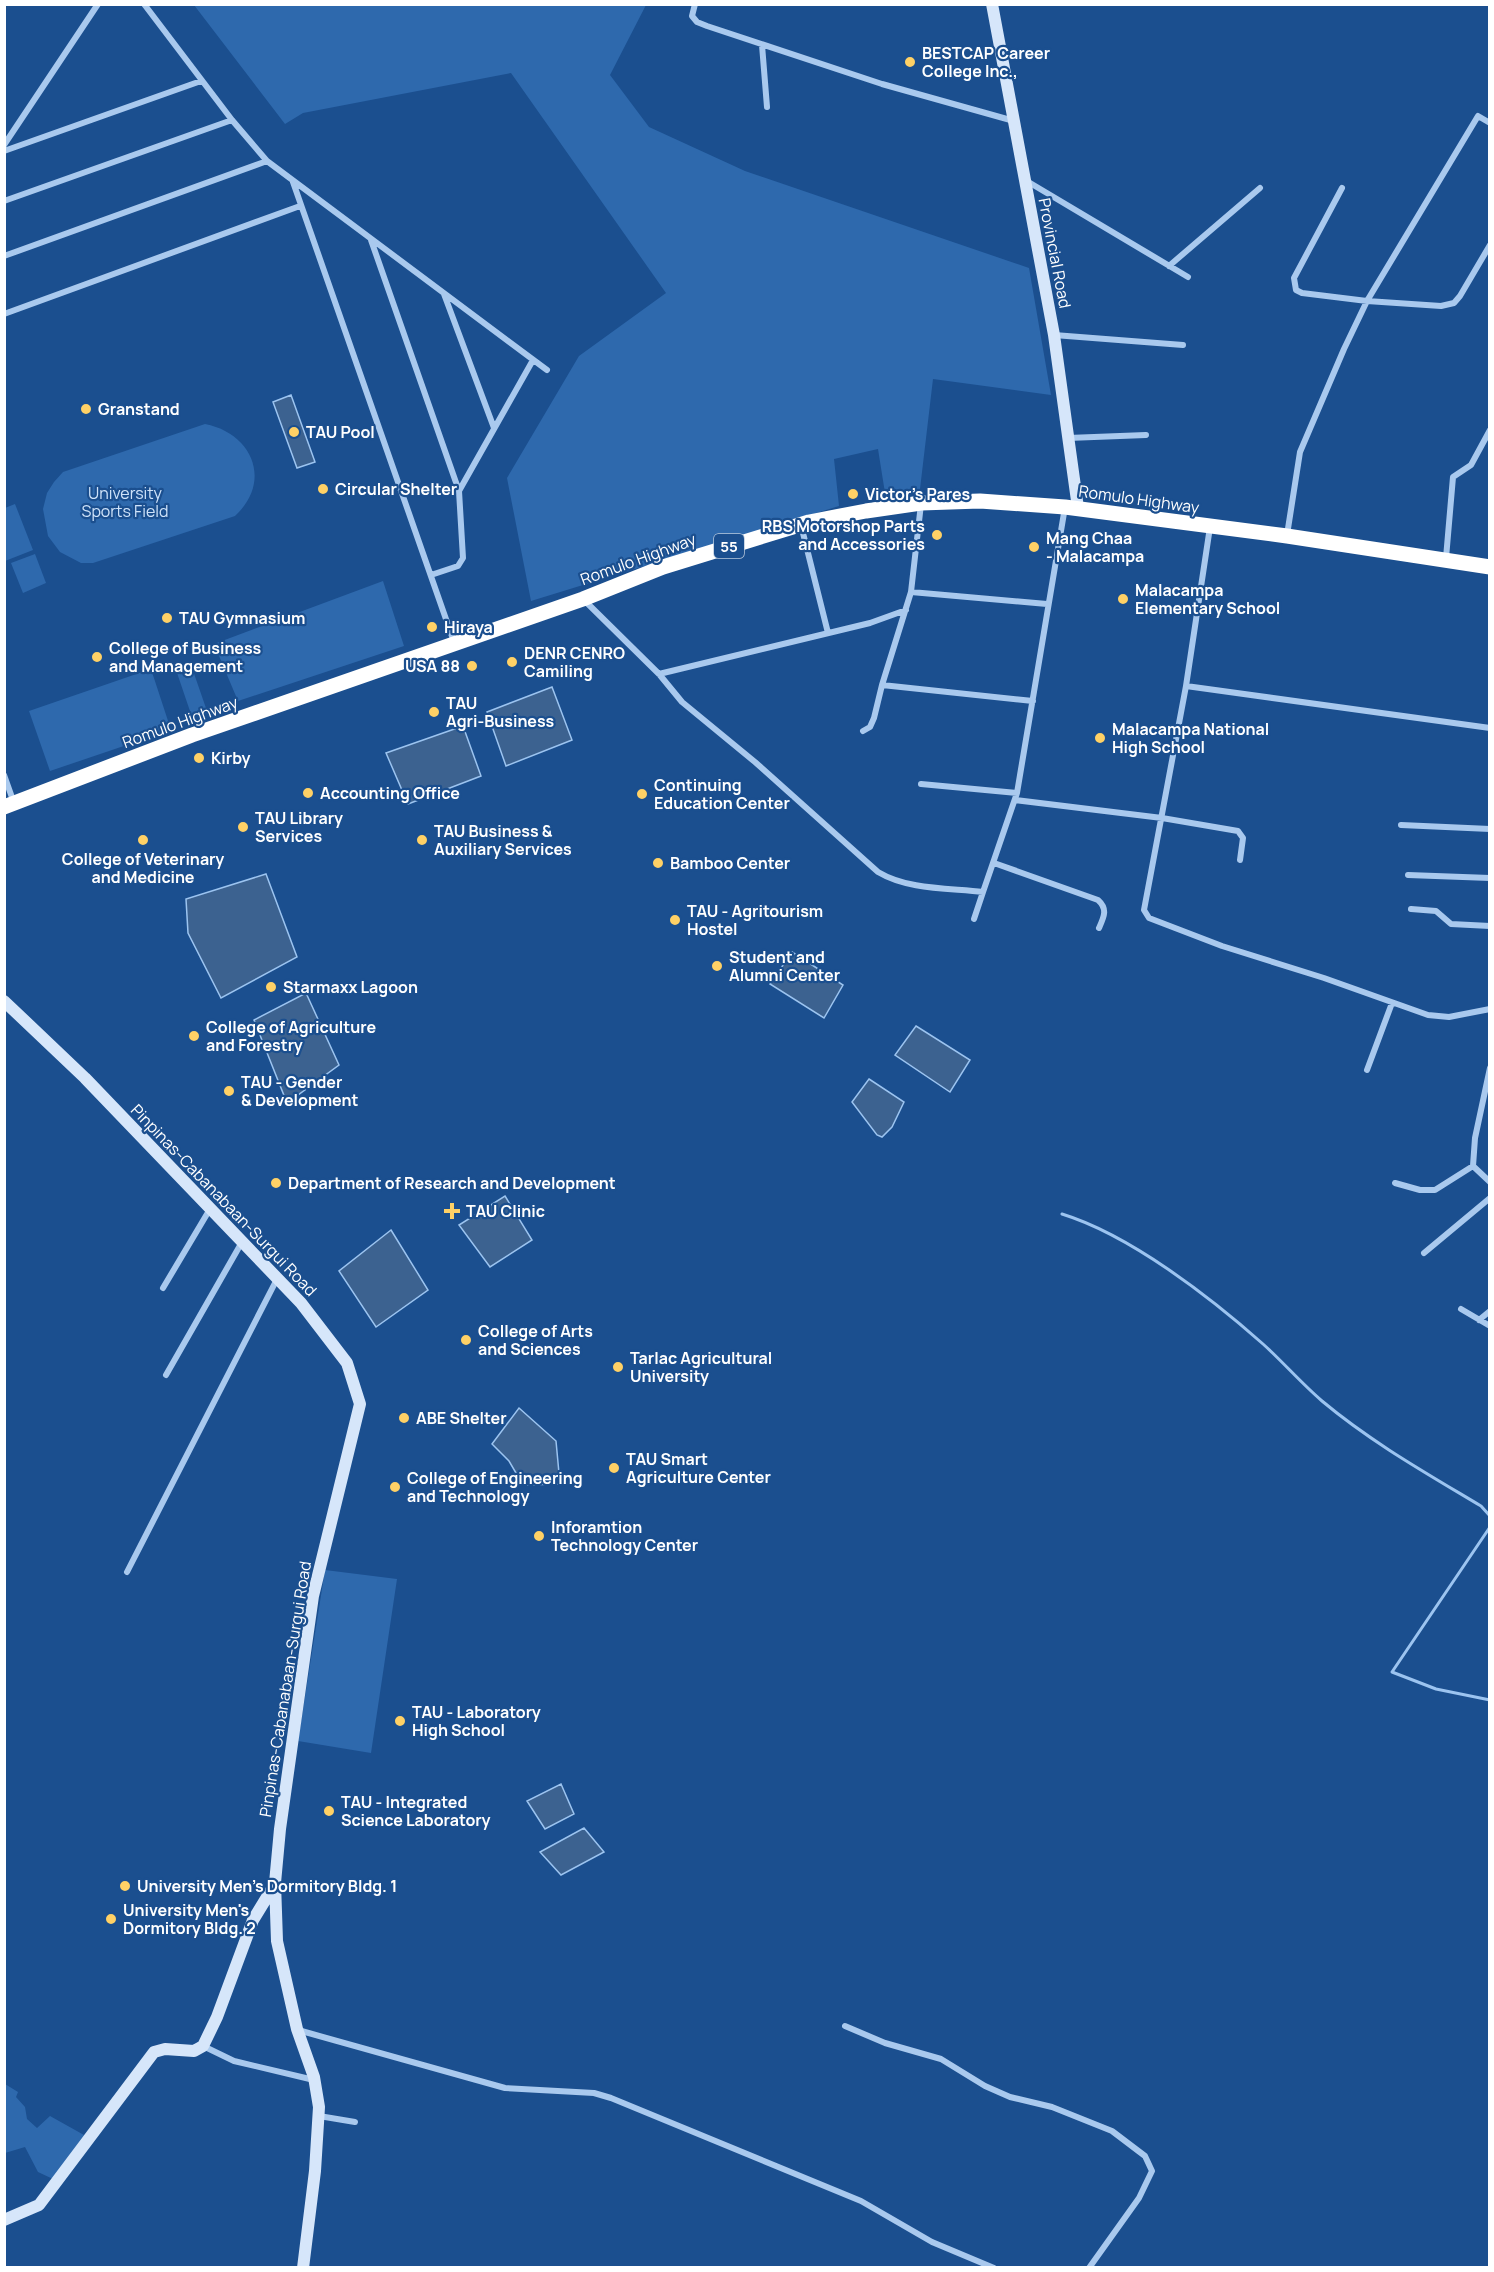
<svg xmlns="http://www.w3.org/2000/svg" width="1494" height="2272" font-family="Manrope,sans-serif">
	<rect width="100%" height="100%" fill="#1b4f8f"/>
	<!-- green -->
	<path fill="#2e69ad" d="M194 5H646L610 75 649 127 745 171 1029 268 1051 395 933 379 920 489 885 493 878 449 834 459 839 506 531 601 507 478 579 356 666 293 511 73 303 113 285 124Z
		M205 424C252 433 273 481 235 516L93 563H81L60 552 48 536 43 509 47 493 54 482 63 472Z
		M15 504 33 550 5 561V508Z
		M35 554 46 583 23 593 11 563Z
		M383 581 404 646 238 701 214 644Z
		M190 662 207 711 192 717 175 667Z
		M151 669 171 730 50 771 29 711Z
		M325 1570 397 1579 371 1753 298 1741Z
		M5 2084 18 2092 16 2097 25 2107 27 2119 37 2128 50 2116 84 2135 53 2179 38 2172 25 2147 5 2153Z"/>
	<!-- water -->
	<path fill="#3c6290" stroke="#9cc4f0" stroke-width="1.5" d="M291 395 315 462 297 468 273 402Z
		M552 687 572 740 506 766 487 712Z
		M463 726 481 776 408 804 386 753Z
		M266 874 297 957 221 998 188 933 186 899Z
		M792 952 843 985 824 1018 770 984Z
		M306 993 339 1065 287 1103 254 1020Z
		M916 1026 970 1060 950 1092 895 1055Z
		M869 1079 904 1102 892 1127 882 1137 877 1135 852 1102Z
		M505 1196 532 1240 490 1267 459 1225Z
		M391 1230 428 1290 376 1327 339 1271Z
		M519 1408 556 1441 560 1484 523 1485 509 1461 492 1444Z
		M561 1784 574 1814 545 1829 527 1801Z
		M584 1828 604 1852 561 1875 540 1852Z"/>
	<g fill="none" stroke-linecap="round" stroke-linejoin="round">
		<!-- stream -->
		<path stroke="#9cc4f0" stroke-width="3" d="M1062 1214C1130 1235 1210 1297 1263 1344 1283 1362 1301 1383 1322 1401 1371 1442 1426 1473 1481 1506L1490 1516
			M1490 1527 1392 1672 1436 1689 1490 1700"/>
		<!-- street -->
		<path stroke="#a9c9ee" stroke-width="6" d="M144 4 232 120 267 161 547 370
			M695 4 692 16 697 22 707 26 882 84 1014 121
			M762 45 767 107
			M4 145 98 4
			M4 151 201 81
			M1025 180 1188 277
			M293 182 454 642
			M1342 188 1294 278 1296 290 1302 293 1367 301 1441 306 1454 303 1460 296 1490 245
			M4 201 232 120
			M371 240 459 491 463 558 458 566 431 575
			M4 256 267 161
			M1169 266 1260 188
			M444 294 494 428
			M4 314 300 206
			M1054 335 1183 345
			M1068 438 1146 435
			M459 491 533 360
			M801 525 828 633
			M1210 527 1186 686 1144 910 1149 918 1222 946 1324 978 1428 1015 1449 1017 1490 1009
			M1287 535 1300 452 1344 349 1367 301 1478 116 1490 123
			M1446 558 1453 477 1471 465 1490 430
			M911 592 1047 604
			M585 601 659 674 682 702 755 762 878 872C908 890 949 888 983 892L1017 793 1065 507
			M659 674 870 623 906 610
			M882 685 1033 701
			M1186 686 1490 728
			M863 731 870 727 874 718 882 685 911 592 921 504
			M4 775 14 803
			M921 784 1017 793
			M1015 800 1162 818 1238 831 1243 838 1240 860
			M1401 825 1490 829
			M994 863 1098 900C1108 909 1104 917 1099 928
			M1408 875 1490 878
			M1411 909 1436 911 1451 924 1490 926
			M974 919 983 892
			M1367 1070 1392 1003
			M1473 1166 1490 1182
			M1395 1183 1420 1190H1435L1473 1166 1475 1138 1490 1068
			M1424 1253 1490 1198
			M163 1288 210 1209
			M1461 1309 1490 1326
			M1479 1320 1490 1311
			M166 1375 242 1242
			M127 1572 277 1279
			M845 2026 885 2043 941 2059 985 2086 1010 2097 1052 2107 1112 2131 1145 2156 1152 2171 1139 2198 1089 2268
			M298 2030 505 2088 594 2093 611 2098 861 2201 932 2242 994 2268
			M203 2046 234 2061 314 2080
			M319 2116 355 2122"/>
		<!-- secondary -->
		<path stroke="#d6e6fa" stroke-width="12" d="M992 4 1054 335 1078 508
			M4 1001 85 1078 301 1303 347 1363 360 1404 313 1596 280 1829 275 1883 277 1941 297 2029 314 2077 319 2107 315 2171 303 2268
			M4 2220 39 2205 154 2052 165 2049 194 2051 203 2046 217 2017 253 1920 275 1884"/>
		<!-- highway -->
		<path stroke="#fff" stroke-width="15" d="M4 807 192 735 583 599 663 567 809 522 866 511 921 503 980 501 1065 507 1287 536 1490 567"/>
	</g>
	<!-- markers -->
	<g fill="#ffd166" stroke="#1b4f8f" stroke-width="2">
		<circle cx="910" cy="62" r="6"/>
		<circle cx="86" cy="409" r="6"/>
		<circle cx="294" cy="432" r="6"/>
		<circle cx="323" cy="489" r="6"/>
		<circle cx="853" cy="494" r="6"/>
		<circle cx="937" cy="535" r="6"/>
		<circle cx="1034" cy="547" r="6"/>
		<circle cx="1123" cy="599" r="6"/>
		<circle cx="167" cy="618" r="6"/>
		<circle cx="432" cy="627" r="6"/>
		<circle cx="97" cy="657" r="6"/>
		<circle cx="512" cy="662" r="6"/>
		<circle cx="472" cy="666" r="6"/>
		<circle cx="434" cy="712" r="6"/>
		<circle cx="1100" cy="738" r="6"/>
		<circle cx="199" cy="758" r="6"/>
		<circle cx="308" cy="793" r="6"/>
		<circle cx="642" cy="794" r="6"/>
		<circle cx="243" cy="827" r="6"/>
		<circle cx="143" cy="840" r="6"/>
		<circle cx="422" cy="840" r="6"/>
		<circle cx="658" cy="863" r="6"/>
		<circle cx="675" cy="920" r="6"/>
		<circle cx="717" cy="966" r="6"/>
		<circle cx="271" cy="987" r="6"/>
		<circle cx="194" cy="1036" r="6"/>
		<circle cx="229" cy="1091" r="6"/>
		<circle cx="276" cy="1183" r="6"/>
		<path d="M449 1202h6v6h6v6h-6v6h-6v-6h-6v-6h6z"/>
		<circle cx="466" cy="1340" r="6"/>
		<circle cx="618" cy="1367" r="6"/>
		<circle cx="404" cy="1418" r="6"/>
		<circle cx="614" cy="1468" r="6"/>
		<circle cx="395" cy="1487" r="6"/>
		<circle cx="539" cy="1536" r="6"/>
		<circle cx="400" cy="1721" r="6"/>
		<circle cx="329" cy="1811" r="6"/>
		<circle cx="125" cy="1886" r="6"/>
		<circle cx="111" cy="1919" r="6"/>
	</g>
	<g text-anchor="middle" dominant-baseline="central" stroke-width="4.5" stroke-linejoin="round" paint-order="stroke">
		<!-- shield labels -->
		<rect fill="#1b4f8f" stroke="#bbcadd" stroke-width="1.5" x="714" y="534" width="30" height="24" rx="4.5"/>
		<g font-size="15" font-weight="bold" fill="#fff">
			<text x="729" y="546">55</text>
		</g>
		<!-- poi labels -->
		<g font-size="16" font-weight="bold" fill="#fff" stroke="#1b4f8f" text-anchor="start">
			<text x="922" y="53">BESTCAP Career<tspan x="922" dy="18">College Inc.,</tspan></text>
			<text x="98" y="409">Granstand</text>
			<text x="306" y="432">TAU Pool</text>
			<text x="335" y="489">Circular Shelter</text>
			<text x="865" y="494">Victor's Pares</text>
			<text x="925" y="526" text-anchor="end">RBS Motorshop Parts<tspan x="925" dy="18">and Accessories</tspan></text>
			<text x="1046" y="538">Mang Chaa<tspan x="1046" dy="18">- Malacampa</tspan></text>
			<text x="1135" y="590">Malacampa<tspan x="1135" dy="18">Elementary School</tspan></text>
			<text x="179" y="618">TAU Gymnasium</text>
			<text x="444" y="627">Hiraya</text>
			<text x="109" y="648">College of Business<tspan x="109" dy="18">and Management</tspan></text>
			<text x="524" y="653">DENR CENRO<tspan x="524" dy="18">Camiling</tspan></text>
			<text x="460" y="666" text-anchor="end">USA 88</text>
			<text x="446" y="703">TAU<tspan x="446" dy="18">Agri-Business</tspan></text>
			<text x="1112" y="729">Malacampa National<tspan x="1112" dy="18">High School</tspan></text>
			<text x="211" y="758">Kirby</text>
			<text x="654" y="785">Continuing<tspan x="654" dy="18">Education Center</tspan></text>
			<text x="320" y="793">Accounting Office</text>
			<text x="255" y="818">TAU Library<tspan x="255" dy="18">Services</tspan></text>
			<text x="434" y="831">TAU Business &amp;<tspan x="434" dy="18">Auxiliary Services</tspan></text>
			<text x="143" y="859" text-anchor="middle">College of Veterinary<tspan x="143" dy="18">and Medicine</tspan></text>
			<text x="670" y="863">Bamboo Center</text>
			<text x="687" y="911">TAU - Agritourism<tspan x="687" dy="18">Hostel</tspan></text>
			<text x="729" y="957">Student and<tspan x="729" dy="18">Alumni Center</tspan></text>
			<text x="283" y="987">Starmaxx Lagoon</text>
			<text x="206" y="1027">College of Agriculture<tspan x="206" dy="18">and Forestry</tspan></text>
			<text x="241" y="1082">TAU - Gender<tspan x="241" dy="18">&amp; Development</tspan></text>
			<text x="288" y="1183">Department of Research and Development</text>
			<text x="466" y="1211">TAU Clinic</text>
			<text x="478" y="1331">College of Arts<tspan x="478" dy="18">and Sciences</tspan></text>
			<text x="630" y="1358">Tarlac Agricultural<tspan x="630" dy="18">University</tspan></text>
			<text x="416" y="1418">ABE Shelter</text>
			<text x="626" y="1459">TAU Smart<tspan x="626" dy="18">Agriculture Center</tspan></text>
			<text x="407" y="1478">College of Engineering<tspan x="407" dy="18">and Technology</tspan></text>
			<text x="551" y="1527">Inforamtion<tspan x="551" dy="18">Technology Center</tspan></text>
			<text x="412" y="1712">TAU - Laboratory<tspan x="412" dy="18">High School</tspan></text>
			<text x="341" y="1802">TAU - Integrated<tspan x="341" dy="18">Science Laboratory</tspan></text>
			<text x="137" y="1886">University Men's Dormitory Bldg. 1</text>
			<text x="123" y="1910">University Men's<tspan x="123" dy="18">Dormitory Bldg. 2</tspan></text>
		</g>
		<!-- street labels -->
		<g font-size="16" fill="#fff" stroke="#1b4f8f">
			<text transform="translate(1055 253) rotate(79)">Provincial Road</text>
			<text transform="translate(1139 499) rotate(8)">Romulo Highway</text>
			<text transform="translate(638 559) rotate(-20)">Romulo Highway</text>
			<text transform="translate(180 722) rotate(-20)">Romulo Highway</text>
			<text transform="translate(224 1200) rotate(46)">Pinpinas-Cabanabaan-Surgui Road</text>
			<text transform="translate(285 1689) rotate(-81)">Pinpinas-Cabanabaan-Surgui Road</text>
		</g>
		<!-- park labels -->
		<g font-size="16" fill="#cfe3fa" stroke="#1b4f8f">
			<text x="125" y="493">University<tspan x="125" dy="18">Sports Field</tspan></text>
		</g>
	</g>
	<!-- border -->
	<rect width="1494" height="2272" fill="none" stroke="#ffffff" stroke-width="12"/>
</svg>
